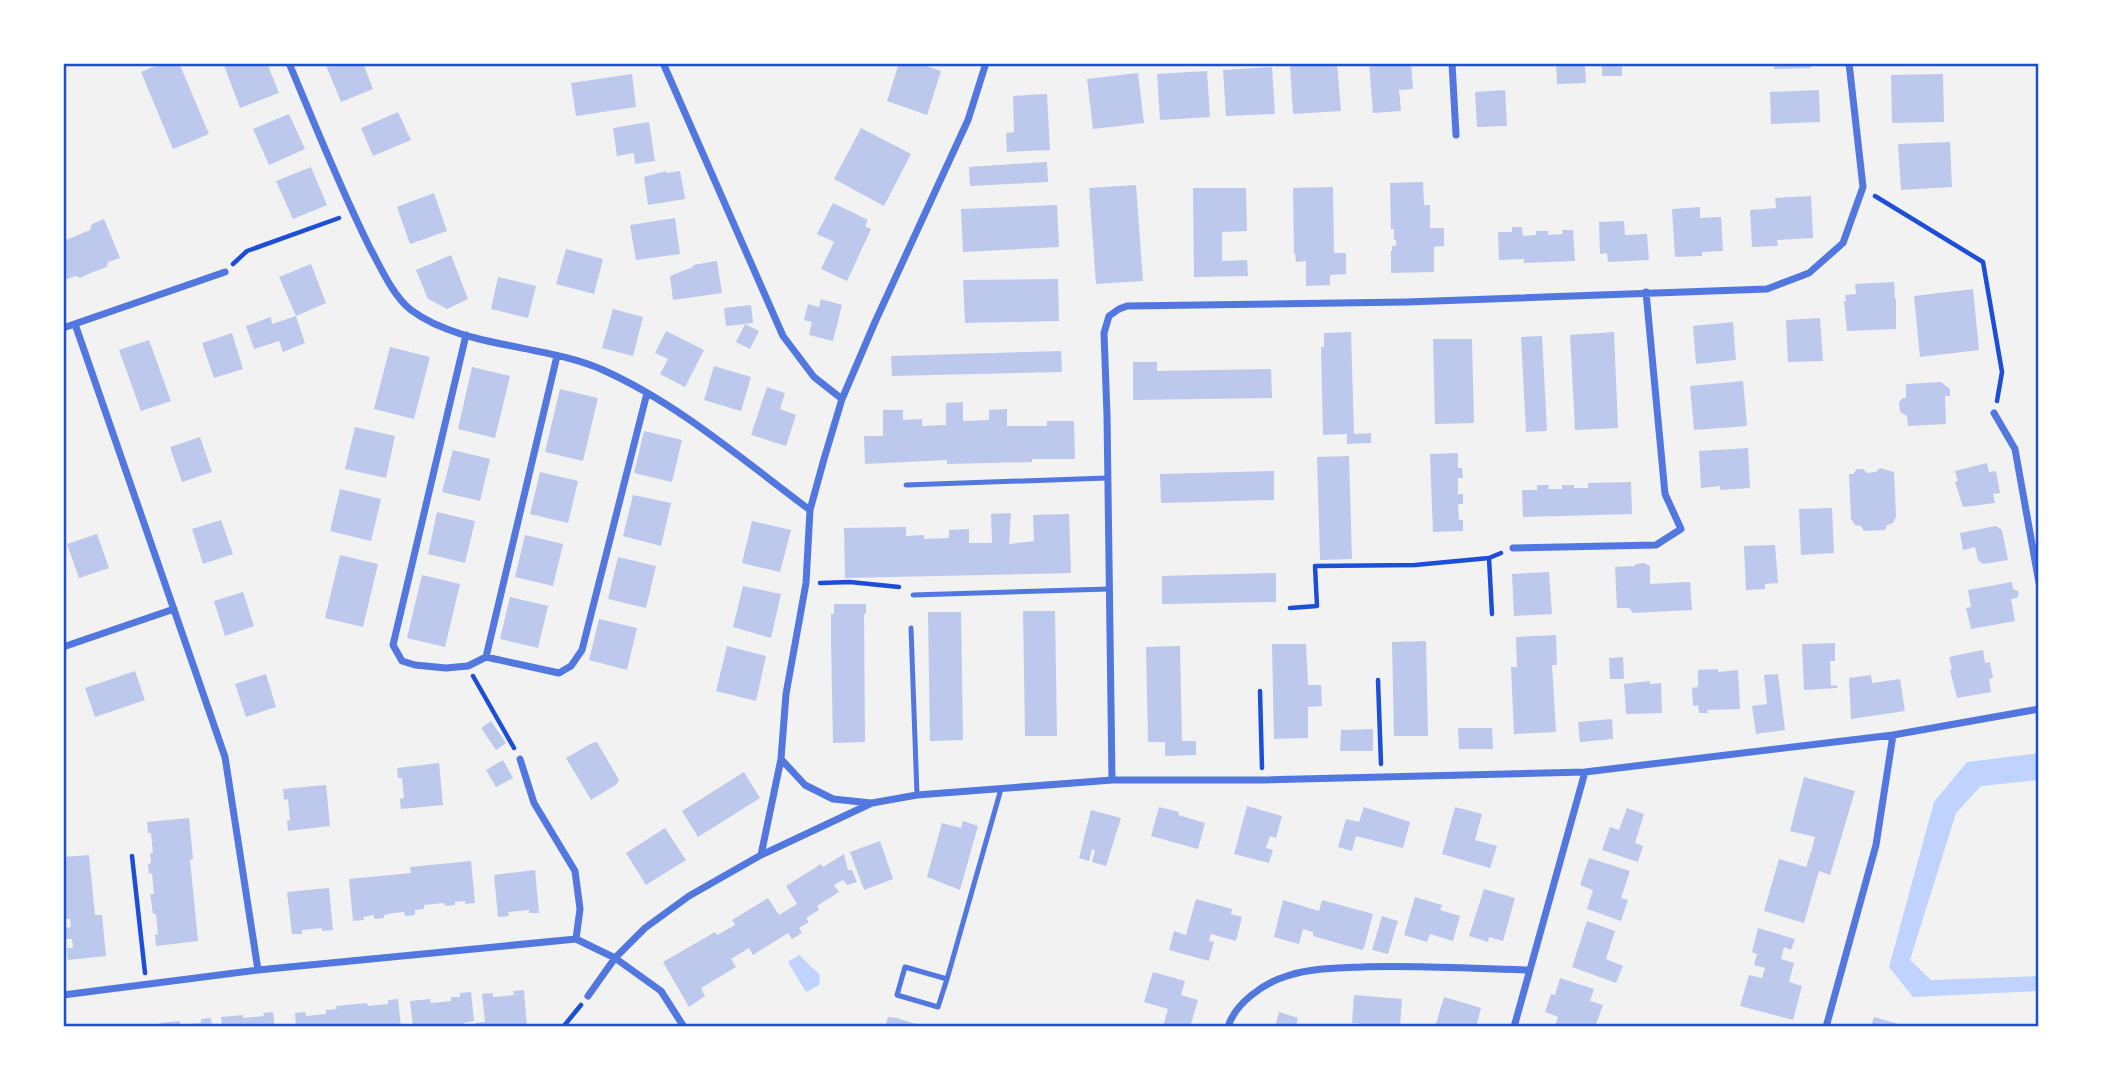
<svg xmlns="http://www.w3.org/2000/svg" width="2102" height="1090" font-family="'Titillium Web',sans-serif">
	<rect width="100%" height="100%" fill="#f2f2f2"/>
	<!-- water -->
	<path fill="#bfd3fe" d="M2039 753V780L1981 786 1956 813 1910 960 1931 980 2039 976V991L1913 997 1889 967 1934 802 1967 762Z
		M799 955 820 975 819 985 806 992 788 962Z"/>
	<!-- building -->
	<path fill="#bdc9ec" d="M162 63H179L209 134 173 149 141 72Z
		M223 63H267L279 93 240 108Z
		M325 63H363L373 89 341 102Z
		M899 63H918L941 71 927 115 887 101Z
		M1337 63 1341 111 1293 114 1290 66Z
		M1369 63H1411L1413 89 1399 90 1401 111 1373 113Z
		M1556 63H1622V76H1602V66H1585L1586 83 1557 84Z
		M1774 63H1811V68L1774 69Z
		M1272 67 1275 114 1226 116 1223 70Z
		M1207 71 1210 117 1160 120 1157 74Z
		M1138 73 1144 123 1093 129 1087 79Z
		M632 74 636 107 576 116 571 83Z
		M1943 74 1944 122 1892 123 1891 75Z
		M1505 90 1507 126 1477 127 1475 92Z
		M1819 90 1820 122 1771 124 1770 92Z
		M1047 94 1050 150 1007 152 1006 133 1014 132 1013 96Z
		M398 112 411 140 373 156 361 128Z
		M289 114 305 149 269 165 253 129Z
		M649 122 655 161 635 164 634 153 617 156 613 128Z
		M861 128 911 154 884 206 834 179Z
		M1950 142 1952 187 1901 190 1898 144Z
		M1047 162 1048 182 970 186 969 167Z
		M311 167 327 205 293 219 276 181Z
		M666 171V173L680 171 685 199 648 205 644 177Z
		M1423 182 1424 205H1430V228H1444V246L1434 247V272L1391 273V251L1392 250V246H1396V240H1394V229H1391L1390 183Z
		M1136 185 1143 281 1096 284 1089 188Z
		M1333 187 1334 253H1346V274L1330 275V285L1306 286V261L1296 262 1295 253H1294L1293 188Z
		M1193 188H1246L1247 231 1222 232V261L1247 260 1248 276 1194 277Z
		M434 193 447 231 410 244 397 207Z
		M1811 196 1813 238 1777 240 1778 246 1752 247 1750 210 1776 208 1775 198Z
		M833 203 868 220 865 226 871 229 847 281 821 269 834 242 817 234Z
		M1057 205 1059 247 963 252 961 209Z
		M1700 207V218L1721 217 1723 251 1702 252V256L1675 257 1672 209Z
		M675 218 680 254 636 260 630 225Z
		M104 219 120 258 108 262 107 267 93 272 80 278 76 276 64 280 63 238 66 240 90 230 92 224Z
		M1624 221 1625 235 1647 234 1649 260 1608 262 1607 253 1600 254 1599 222Z
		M1512 227H1522L1523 236 1536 235V231H1548V235L1563 234 1562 230H1573L1575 261 1524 263V259L1499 260 1498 232H1512Z
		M566 249 603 259 594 294 556 284Z
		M451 255 468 299 447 309 428 299 416 270Z
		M717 261 722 293 673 300 670 276 693 267V265Z
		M311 264 326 303 296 316 279 277Z
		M498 277 536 286 528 318 491 309Z
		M1058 279 1059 321 965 323 963 280Z
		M1894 282 1895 299H1896V329L1847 331 1844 301H1846L1845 295 1856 294 1855 284Z
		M1973 289 1979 350 1920 357 1914 296Z
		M821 299 842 305 833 341 809 335 812 322 804 320 808 304 819 307Z
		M751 305 753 323 745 324 759 331 750 349 736 342 745 324 726 326 724 308Z
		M613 309 643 317 633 356 602 348Z
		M296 316 305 343 283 352 279 341 254 349 246 326 271 317 272 324Z
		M1820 318 1823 361 1788 362 1786 320Z
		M1733 322 1736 360 1696 364 1693 326Z
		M666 331 704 350 685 387 660 374 668 359 655 353Z
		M1351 332 1354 434 1371 433V443L1347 444V434L1323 435 1321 347H1324V333Z
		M1614 332 1618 428 1575 430 1570 335Z
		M232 333 243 369 214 378 202 343Z
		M1542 336 1547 431 1526 432 1521 337Z
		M1433 339H1472L1474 423 1435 424Z
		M149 340 171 401 141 411 119 350Z
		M390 347 430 357 414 419 374 409Z
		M1061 351 1062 372 892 376 891 356Z
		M1133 362H1157V371L1271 369 1272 398 1133 400Z
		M714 366 751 377 741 411 704 400Z
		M472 367 510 376 495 438 458 429Z
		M1743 381 1747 426 1694 430 1690 386Z
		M1941 382 1950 389V396H1945L1946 424 1908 426 1907 416 1900 412 1899 402 1903 398H1906V384Z
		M767 387 785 393 780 409 796 415 786 446 751 435Z
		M560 389 598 398 583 461 545 452Z
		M963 402V421L989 420V410L1007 409V426H1047V421H1074L1075 459H1032V462L947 464V460L865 464 864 436H883V410H903V420L922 419V426L946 425V403Z
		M355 427 395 436 386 478 345 469Z
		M644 431 682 440 672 482 634 473Z
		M200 437 212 472 182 482 170 447Z
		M1748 448 1750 488 1720 490V486L1701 488 1699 451Z
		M453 450 490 459 480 501 442 492Z
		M1458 453V468H1462L1463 478H1458V494H1463V504H1458L1459 520H1463V531L1433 532 1430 454Z
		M1349 456 1352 559 1320 560 1317 457Z
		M1987 463 1989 472 1996 471 2000 493 1993 494 1995 503 1963 507 1955 482 1958 481 1955 471Z
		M1880 468 1894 472 1896 517 1893 523 1887 525 1885 530 1864 531 1861 526 1855 525 1851 519 1849 474H1853L1857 469H1863L1867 473 1876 472Z
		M1274 471V500L1161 503 1160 474Z
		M540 472 578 481 568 523 530 514Z
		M1631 482 1632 514 1523 517 1522 490H1537V485H1549L1548 489H1562V485H1574V488H1588V483Z
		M340 489 381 499 371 541 330 531Z
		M633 495 671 503 661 546 623 536Z
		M1832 508 1834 553 1801 555 1799 509Z
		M437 512 475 521 465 563 428 554Z
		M1011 513 1009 544 1034 541 1033 515 1069 514 1071 573 845 578 844 528 906 527V536L924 535V539L949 538V530L969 529V543H992L991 514Z
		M221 520 233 554 203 564 192 529Z
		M752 521 791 530 780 572 742 563Z
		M1996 526 2002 530 2008 560 1983 564 1978 560 1975 547 1963 550 1960 533Z
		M97 534 109 568 79 578 67 544Z
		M525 535 563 544 553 586 515 577Z
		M1775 545 1778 583 1765 584V589L1746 590 1744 546Z
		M340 555 378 564 363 627 325 618Z
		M618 557 656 566 646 608 608 599Z
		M1644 563 1650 566V584L1690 582 1692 610 1633 613 1629 608H1617L1615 567 1634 566 1636 564Z
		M1549 572 1552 614 1514 616 1512 574Z
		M1276 573V602L1162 604V576Z
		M422 575 460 584 445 647 407 638Z
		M2012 582 2013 589 2018 591 2019 594 2017 598 2011 599 2015 621 1971 629 1966 608 1971 607 1968 590Z
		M743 586 781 594 771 638 733 627Z
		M243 592 254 626 225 636 214 601Z
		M510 597 548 606 538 648 500 639Z
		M834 604H866V614H864L865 742 833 743 831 641V614H834Z
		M1023 611H1055L1057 736H1025Z
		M928 612H961L963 740 930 741Z
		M599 619 637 628 627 670 589 660Z
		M1556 635 1557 665H1552L1556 732 1514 734 1511 667H1517L1516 637Z
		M1426 641 1428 736H1394L1392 642Z
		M1835 643V661H1830L1831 686 1837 685V688L1804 690 1802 644Z
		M1272 644H1306L1308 685H1321L1322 706 1308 707V738L1274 739Z
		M727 646 766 656 756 701 716 691Z
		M1180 646 1182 741H1196V755L1165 756V742H1148L1146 647Z
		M1983 650 1985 663 1990 662 1993 678 1989 679 1991 692 1957 698 1950 670 1952 669 1949 657Z
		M1623 657 1624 679H1610L1609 658Z
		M1718 669V672L1738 670 1740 709 1707 710 1708 713H1699L1698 705 1693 706 1692 688 1698 687V670Z
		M135 671 145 700 95 717 85 688Z
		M266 674 276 707 246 717 235 684Z
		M1778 674 1785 730 1756 734 1752 706 1767 704 1764 675Z
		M1871 675 1872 683 1900 679 1905 711 1851 719 1849 678Z
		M1650 681V684L1661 683 1662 713 1626 714 1624 684Z
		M1612 719 1613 739 1580 742 1578 722Z
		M491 721 506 743 496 750 481 728Z
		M1458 728H1492L1493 749H1459Z
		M1373 729V751H1340L1341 730Z
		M597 742 619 780 617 784 591 800 566 758 592 743Z
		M503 760 513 778 496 787 486 770Z
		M439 763 443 805 401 809 400 799 404 798 402 778H398L397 768Z
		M744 772 760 798 698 837 682 811Z
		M1804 777 1855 791 1830 875 1819 871 1804 923 1764 911 1779 859 1806 867 1811 852 1815 837 1790 831Z
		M326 785 330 826 288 831 287 820H290L288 799 284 800 283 789Z
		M1247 806 1282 816 1276 838 1270 836 1266 848 1273 850 1269 863 1234 854Z
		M1159 807 1179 812 1178 815 1205 823 1198 849 1151 836Z
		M1364 807 1410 822 1403 848 1356 836 1352 851 1338 847 1346 819 1359 822Z
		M1455 807 1482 814 1475 840 1497 846 1490 868 1442 854Z
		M1627 808 1644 814 1635 843 1643 846 1638 862 1602 850 1610 827 1619 830Z
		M1091 810 1121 818 1106 866 1092 862 1095 850 1092 849 1089 861 1079 858Z
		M189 818 193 859 190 860 198 941 156 946 155 934 158 935 156 914H153L150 894H154L152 873 149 874 148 864 151 863 150 853H153L151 833H148L147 822Z
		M963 821 978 826 960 890 927 877 942 823 961 828Z
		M665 828 686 860 646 885 626 853Z
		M880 841 893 879 864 890 850 852Z
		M844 854 848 870H852L857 882 847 885 843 880 834 885 839 892 817 906 819 910 806 918 809 922 799 928 802 933 792 939 788 933 753 955 749 948 731 959 736 967 701 988 705 996 689 1007 663 962 715 932 717 935 735 925 732 920 768 898 779 915 797 904 786 886 821 864 823 867Z
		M89 855 95 915H102L106 956 68 960 67 948H73L72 939H66L65 928 71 927 70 919H63V857Z
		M1589 858 1630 871 1621 898 1628 900 1621 921 1587 909 1593 890 1580 885Z
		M471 861 475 903 465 904V901L455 902V905L445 906 444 903 424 905V909L415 910V915L405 916 404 912 394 913 384 915V918L374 919V915L363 917 364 920 353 921 349 879 411 873 410 867Z
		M535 870 539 913H529V910L508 912 509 916 498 917 494 875Z
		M329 888 333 930 322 931V928L302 930V934H292L287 892Z
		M1484 889 1515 898 1503 941 1489 937 1488 942 1469 936Z
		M1415 897 1442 905 1440 910 1460 916 1453 941 1430 934 1427 942 1404 935Z
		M1196 899 1232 909 1231 914 1242 917 1236 941 1211 934 1209 941 1214 942 1209 961 1169 950 1174 931 1186 935Z
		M1283 900 1319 911 1322 900 1373 914 1364 948 1362 950 1313 936V932L1303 929 1299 944 1274 937Z
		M1382 916 1398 921 1388 954 1372 950Z
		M1587 921 1615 931 1606 959 1623 966 1616 983 1572 967Z
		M1758 928 1795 939 1791 950 1784 947 1781 959 1794 963 1789 982 1802 986 1793 1020 1740 1006 1749 975 1762 978 1765 968 1754 965 1757 954 1752 952Z
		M1153 972 1185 981 1181 995 1198 1000 1190 1027H1163L1168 1009 1144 1002Z
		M1560 978 1594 989 1590 1001 1603 1005 1595 1027 1555 1026 1558 1017 1545 1012 1551 994 1555 995Z
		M524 990 527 1027H475V1023L485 1022 482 994 493 993V997L514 995 513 991Z
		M471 992 474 1021 464 1023V1027H413L410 1001 430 999 431 1003 451 1001V997H460V993Z
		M1354 995 1402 999 1400 1027 1352 1023Z
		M1444 997 1481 1008 1476 1027H1435Z
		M398 999 401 1027H296L295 1013 305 1012 306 1016 326 1014V1010L337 1009 336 1006 367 1003 368 1006 388 1004V1000Z
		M273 1012 275 1027H160L159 1023 180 1021V1025L201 1023V1019L211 1018 212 1025 222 1024 221 1017 243 1015V1018L264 1016 263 1013Z
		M1279 1012 1298 1018 1296 1027H1275Z
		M888 1017 897 1018 925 1027H885Z
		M1874 1017 1906 1026V1027H1871Z"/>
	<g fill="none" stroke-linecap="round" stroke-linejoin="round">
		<!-- path -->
		<path stroke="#1d4ed8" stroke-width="4.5" d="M1875 196 1983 262 2002 372 1997 401
			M233 264 247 251 339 218
			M1489 558 1492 614
			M820 583 850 582 899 587
			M1290 608 1317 606 1315 566 1415 565 1489 558 1501 553
			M473 676 514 748
			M1378 680 1381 764
			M1260 691 1262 768
			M132 856 145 973
			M563 1027 581 1005"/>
		<!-- service -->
		<path stroke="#5277de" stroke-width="5" d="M906 485 1107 478
			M913 595 1109 589
			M911 628 917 795
			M947 979 938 1007 897 995 905 967 947 979 1001 789"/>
		<!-- minor -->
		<path stroke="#5277de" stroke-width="7" d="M289 63C315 125 340 188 370 248 381 268 393 296 411 310 462 348 544 344 603 370 679 404 744 461 810 510
			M663 63 783 336 814 377 842 399
			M1452 63 1456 135
			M63 328 225 272
			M466 335 393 645 402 661 415 665 446 668 468 666 486 657 559 673 571 666 582 650 647 393
			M1994 413 2015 449 2039 583
			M1513 548 1656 545 1681 529 1665 494 1646 292
			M63 647 174 609
			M486 657 557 356
			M520 759 534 803 575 871 580 909 576 939
			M1112 780 1107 415 1104 333 1109 316 1119 309 1127 306 1407 302 1767 289 1809 273 1843 243 1863 187 1849 63
			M871 803 833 799 805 785 781 759 786 694 806 583 810 510 824 459 842 399 875 322 968 120 986 63
			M761 855 781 759
			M258 970 576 939 615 958 661 991 684 1027
			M63 995 258 970 225 757 75 324
			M588 996 615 958 645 928 689 896 761 855 872 803 917 795 1112 780H1262L1585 772 1893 735 2039 709
			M1228 1027C1235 1003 1264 983 1287 976 1311 968 1337 968 1362 967 1418 965 1474 969 1530 970
			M1514 1027 1585 772
			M1826 1027 1876 845 1893 735"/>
	</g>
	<!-- border -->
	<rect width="2102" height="1090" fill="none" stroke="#ffffff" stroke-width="130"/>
	<rect x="65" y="65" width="1972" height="960" fill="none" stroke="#1d4ed8" stroke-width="2.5"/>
</svg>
